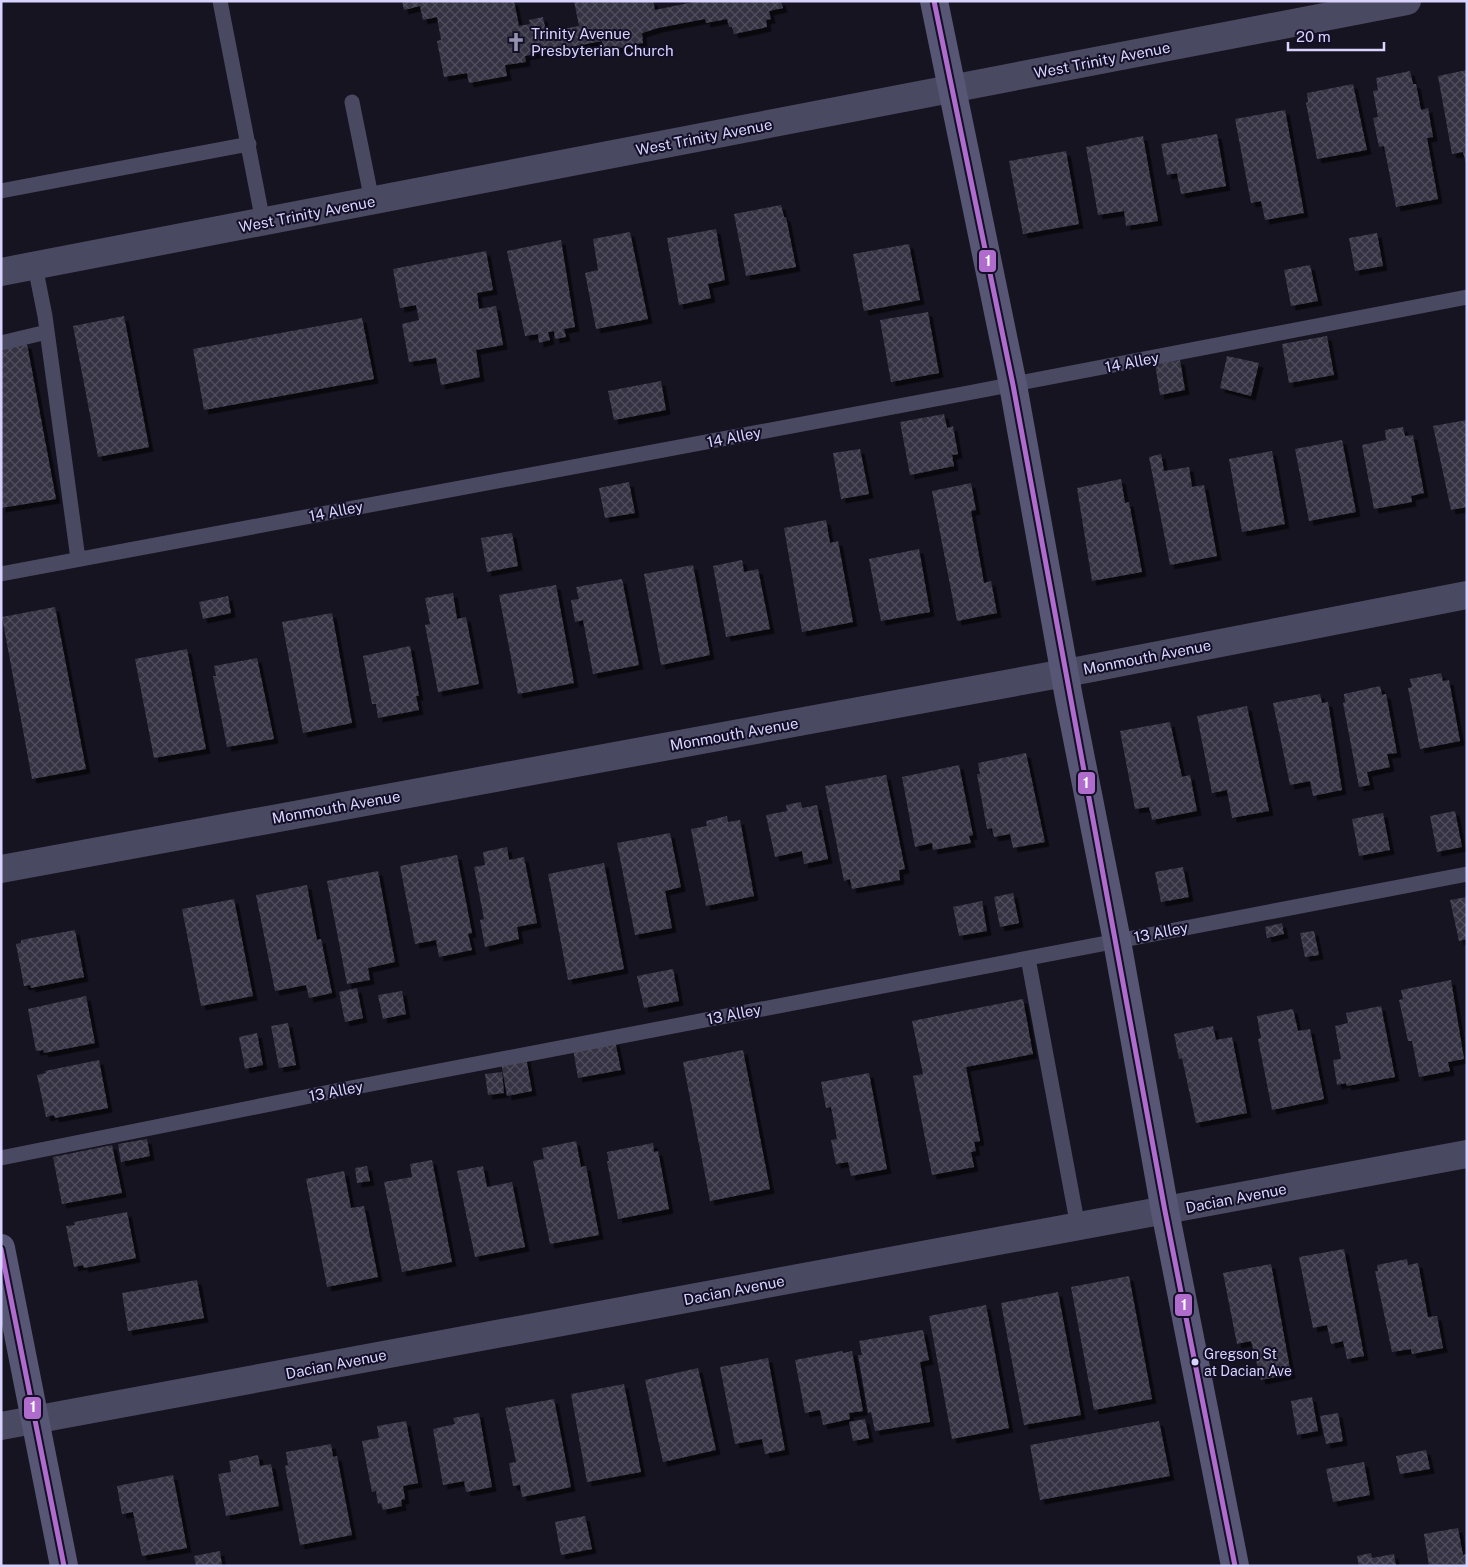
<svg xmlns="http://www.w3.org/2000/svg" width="1468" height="1567" font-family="'Public Sans',sans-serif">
	<defs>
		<pattern id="building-cross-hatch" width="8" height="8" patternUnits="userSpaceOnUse" patternTransform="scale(1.25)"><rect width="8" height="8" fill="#343243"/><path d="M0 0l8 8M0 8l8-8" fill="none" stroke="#514f5f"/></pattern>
		<filter id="shadow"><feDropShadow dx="4.5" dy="4.5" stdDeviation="0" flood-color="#0009"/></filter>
	</defs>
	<rect width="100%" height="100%" fill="#161421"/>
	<!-- building -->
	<path fill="url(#building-cross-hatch)" filter="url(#shadow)" d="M402 1H514L519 26 530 24 529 20 543 17 546 32 579 26 574 1H653L655 10 698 1H781L783 8 769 11 771 19 766 20 767 27 734 34 732 27H729L727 19 706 23 705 19 658 28 642 33 643 43 604 51 602 41 525 56 526 62 505 65 507 76 469 83 467 73 444 77 437 41 441 40 437 17 423 20 420 6 404 10Z
		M1467 70V164H1466L1463 152 1452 154 1438 76Z
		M1410 71 1413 84H1416L1421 110 1428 108 1433 137 1427 138 1438 199 1396 207 1384 146 1379 147 1373 118 1378 117 1373 91 1378 90 1376 78Z
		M1353 84 1367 150 1317 159 1306 103 1308 102 1307 93Z
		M1285 110 1304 213 1265 220 1261 201 1251 203 1235 119Z
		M1217 134 1226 186 1181 194 1177 173 1167 175 1161 144Z
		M1143 136 1158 221 1126 226 1124 211 1098 215 1086 147Z
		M1066 151 1079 224 1023 234 1009 161Z
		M781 205 784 217H786L796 267 746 276 734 214Z
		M716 229 725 280 708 284 711 298 679 305 667 238Z
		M630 232 648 319 596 329 585 273 598 270 593 239Z
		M1377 233 1383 266 1355 271 1349 238Z
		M561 240 575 327 564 329 566 337 555 339 554 331 548 332 550 340 539 343 538 334 525 336 507 251Z
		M909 244 920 300 864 311 853 254Z
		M486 251 493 290 477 293 479 309 496 306 503 345 476 350 480 377 441 385 436 358 409 362 402 324 419 320 416 305 400 308 393 269Z
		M1310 265 1318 301 1291 306 1284 270Z
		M928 312 939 373 891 382 880 320Z
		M124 316 149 447 98 457 73 326Z
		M362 318 374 379 204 410 193 349Z
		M1327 336 1334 375 1289 383 1282 344Z
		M27 344 56 499 1 508V349Z
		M1227 356 1259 363 1251 396 1220 388Z
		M1180 360 1185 390 1160 395 1155 364Z
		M661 381 666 410 614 420 608 391Z
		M944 414 947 428 953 426 958 454 952 455 954 466 910 475 900 422Z
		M1467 420V507L1451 510 1433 426Z
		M1403 427 1405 436 1413 435 1424 493 1411 496 1412 502 1374 509 1362 445 1386 440 1385 430Z
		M1342 440 1356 512 1309 521 1295 449Z
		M860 449 869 494 841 499 833 453Z
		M1272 451 1285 524 1242 532 1229 459Z
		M1161 454 1164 471 1189 467 1192 487 1204 485 1217 556 1170 565 1149 457Z
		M1121 479 1125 503 1129 502 1142 572 1092 581 1077 488Z
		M629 482 635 513 605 518 599 488Z
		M971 483 976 510 971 511 984 583 991 581 997 613 957 621 932 491Z
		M826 520 830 543 838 541 853 622 802 632 784 528Z
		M512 533 518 566 487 572 481 538Z
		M919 549 930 612 881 621 869 559Z
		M742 560 744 572 758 569 770 629 726 637 713 566Z
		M693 565 710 655 661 665 644 574Z
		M622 579 639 665 593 674 583 620 575 622 571 600 579 599 576 587Z
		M556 585 574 683 518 694 499 595Z
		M453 593 457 619 466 617 479 684 438 692 425 625 430 624 425 598Z
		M228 596 231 613 203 619 199 602Z
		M55 607 86 769 32 779 2 617Z
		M332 613 352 723 303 733 282 622Z
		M410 646 419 696H416L419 710 378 718 376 704H372L363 656Z
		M187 649 206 749 154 758 135 659Z
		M257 658 274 739 227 747 213 676H216L214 666Z
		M1441 673 1443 681 1449 680 1460 741 1420 749 1408 688 1412 687 1410 679Z
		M1380 686 1382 695 1386 694 1397 753 1387 754 1390 767 1367 772 1370 785 1359 787 1343 703 1345 702 1344 694Z
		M1320 694 1322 703 1328 702 1342 790 1313 796 1310 781 1290 785 1273 703Z
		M1247 706 1269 811 1232 818 1227 790 1212 793 1197 716Z
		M1170 722 1182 777 1190 775 1197 811 1152 820 1149 807 1135 809 1120 731Z
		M1026 753 1045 842 1013 848 1010 834 994 837 992 828 987 829 977 774H980L978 763Z
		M959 765 973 835 969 836 971 843 933 850 932 843 915 847 902 777Z
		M886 775 905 869 899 870 900 880 852 889 850 879 844 881 825 786Z
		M801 802 802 808 817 805 828 859 804 864 802 851 775 857 766 815 787 811 786 805Z
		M1455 811 1462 847 1437 852 1430 816Z
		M1383 813 1390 850 1359 856 1352 819Z
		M727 816 728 822 740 820 754 896 706 906 691 829 707 826 706 821Z
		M670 833 681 887 665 891 672 928 635 935 617 843Z
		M507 847 509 860 524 857 537 923 517 927 519 939 485 947 480 920 484 919 474 867 485 865 483 852Z
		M457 855 472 933 468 934 472 950 439 957 436 940 415 944 400 866Z
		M604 863 624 969 568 980 548 874Z
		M1183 867 1189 897 1161 902 1155 872Z
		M378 871 395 962 368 968 370 980 347 984 327 881Z
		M307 885 317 940 321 939 332 993 309 998 306 985 275 991 256 895Z
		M1013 893 1019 923 1000 927 994 897Z
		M1467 897V939L1459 941 1450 900Z
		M234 899 253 996 201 1006 182 909Z
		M982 901 987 931 959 936 953 907Z
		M1282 923 1284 934 1267 938 1265 927Z
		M75 930 84 977 31 988 30 985 24 986 16 944 21 943V940Z
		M1314 931 1319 955 1305 957 1300 933Z
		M673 969 679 1001 644 1008 637 976Z
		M1451 980 1464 1059 1448 1062 1450 1071 1419 1077 1412 1041H1408L1399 1000 1403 999 1401 990Z
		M357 988 363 1018 345 1022 339 992Z
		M402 991 406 1014 383 1019 378 995Z
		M86 996 95 1043 44 1053 43 1050 36 1051 28 1009Z
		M1023 999 1033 1054 966 1067 980 1141 974 1142 976 1151 971 1152 974 1167 932 1175 913 1076 923 1074 912 1021Z
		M1381 1006 1395 1077 1347 1086 1346 1083 1337 1085 1333 1060 1341 1059 1335 1026 1348 1023 1346 1013Z
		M1293 1009 1298 1031 1310 1029 1324 1099 1272 1110 1258 1039 1261 1038 1257 1016Z
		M288 1023 296 1065 279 1068 271 1026Z
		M1213 1026 1216 1040 1232 1037 1247 1113 1196 1123 1182 1058 1179 1059 1174 1034Z
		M257 1033 263 1065 245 1069 239 1037Z
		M615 1041 621 1070 578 1078 573 1049Z
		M743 1050 770 1189 710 1201 683 1062Z
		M526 1057 532 1091 507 1096 501 1062Z
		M99 1060 108 1108 55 1118 54 1115 46 1117 37 1075 46 1073 45 1071Z
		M502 1072 504 1093 488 1095 485 1074Z
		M869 1073 887 1169 851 1176 848 1162 836 1164 831 1140 837 1139 831 1107 826 1108 821 1082Z
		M147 1139 150 1156 121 1162 118 1144Z
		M576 1141 581 1167 586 1166 599 1235 550 1244 533 1161 544 1159 542 1148Z
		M653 1143 654 1152 658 1151 669 1209 618 1219 607 1161H609L607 1152Z
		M112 1145 122 1193 62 1204 53 1157Z
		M432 1160 452 1262 402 1272 384 1182 412 1177 410 1164Z
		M367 1166 370 1181 357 1183 355 1168Z
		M483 1166 487 1187 512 1182 525 1247 475 1257 457 1171Z
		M344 1171 351 1208 364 1206 378 1277 327 1287 306 1179Z
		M127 1212 136 1258 84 1268 83 1265 74 1267 66 1226 75 1225 74 1222Z
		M1344 1249 1364 1356 1347 1359 1343 1341 1331 1344 1327 1325 1313 1328 1299 1257Z
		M1407 1259 1408 1265 1418 1263 1428 1317 1437 1316 1443 1348 1412 1354 1411 1349 1392 1352 1375 1271H1378L1377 1265Z
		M1271 1264 1291 1374 1261 1380 1251 1341 1237 1344 1223 1273Z
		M1129 1276 1152 1399 1094 1410 1071 1287Z
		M197 1280 204 1318 128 1331 122 1293Z
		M1058 1292 1081 1415 1024 1425 1001 1303Z
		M986 1305 1009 1428 952 1439 929 1316Z
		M923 1330 929 1360 920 1362 930 1422 875 1431 871 1412 868 1413 858 1355H862L859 1341Z
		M842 1351 843 1353 852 1351 863 1411 849 1413 850 1419 823 1425 820 1410 805 1413 795 1360Z
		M768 1358 785 1450 765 1454 762 1439 735 1444 720 1367Z
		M698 1368 716 1450 663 1462 645 1380Z
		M624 1384 641 1472 587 1482 571 1394Z
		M1312 1397 1318 1431 1297 1435 1291 1401Z
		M554 1399 571 1487 522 1497 520 1485 513 1486 509 1463 516 1462 505 1408Z
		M479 1413 492 1487 466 1492 464 1481 443 1485 433 1429 455 1424 453 1418Z
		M1338 1413 1343 1441 1326 1444 1320 1416Z
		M865 1419 869 1438 853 1441 849 1422Z
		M406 1421 418 1483 403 1486 405 1499 401 1500 402 1506 383 1510 381 1503 378 1504 376 1491 372 1492 362 1441 379 1438 377 1426Z
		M1159 1421 1170 1476 1040 1500 1030 1445Z
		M331 1444 333 1457 337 1456 352 1535 300 1545 285 1466 288 1465 286 1452Z
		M1426 1450 1430 1469 1400 1474 1396 1456Z
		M258 1455 260 1466 271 1464 279 1506 226 1516 218 1474 231 1472 229 1461Z
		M1364 1462 1370 1495 1333 1502 1326 1469Z
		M173 1475 187 1548 142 1556 133 1512 122 1514 117 1486Z
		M585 1516 592 1549 561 1555 555 1522Z
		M1458 1528 1463 1555 1467 1554V1566H1429L1424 1534Z
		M220 1551 222 1566H196L194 1556Z
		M1371 1553 1372 1558 1394 1554 1396 1566H1359L1357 1556Z"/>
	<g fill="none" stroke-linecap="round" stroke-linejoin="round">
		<!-- service -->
		<path stroke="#4a4962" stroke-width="15" d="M220 1 263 222
			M352 102 372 201
			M1 191 249 144
			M35 266 45 316 78 559
			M1 343 47 332
			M1 574 973 392 1467 297
			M1028 958 1078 1227
			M1 1158 340 1090 1467 874"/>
		<!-- minor -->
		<path stroke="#4a4962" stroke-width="28" d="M1 869 1087 669 1467 595
			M1 1426 1467 1154"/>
		<!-- tertiary -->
		<path stroke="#4a4962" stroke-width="28" d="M1 272 1407 1"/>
		<!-- secondary -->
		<path stroke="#575674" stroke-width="28" d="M934 1 1013 385 1069 698 1117 941 1165 1211 1235 1566
			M1 1248 64 1566"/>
		<!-- bus-1 casing -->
		<g stroke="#130f26" stroke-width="9">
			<path id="bus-1" d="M934 1 1013 385 1165 1211 1235 1566
				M1 1249 64 1566"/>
		</g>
		<!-- bus-1 -->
		<use href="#bus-1" stroke="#b06ccc" stroke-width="5"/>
	</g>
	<!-- icons -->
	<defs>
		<g id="church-bare" transform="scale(1.5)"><path d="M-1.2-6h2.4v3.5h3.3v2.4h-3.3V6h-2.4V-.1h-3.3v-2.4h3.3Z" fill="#9591b1" stroke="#130f26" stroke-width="2.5" paint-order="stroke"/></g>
	</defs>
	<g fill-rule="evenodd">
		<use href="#church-bare" x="516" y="42"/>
	</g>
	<!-- markers -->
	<circle fill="#d9d4ff" stroke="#130f26" stroke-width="2" cx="1195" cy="1362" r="4.5"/>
	<g text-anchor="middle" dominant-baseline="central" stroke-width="4" stroke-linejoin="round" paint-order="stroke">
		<!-- bus labels -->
		<g font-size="14" fill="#d9d4ff" stroke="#130f26" text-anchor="start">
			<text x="1204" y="1354">Gregson St<tspan x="1204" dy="17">at Dacian Ave</tspan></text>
		</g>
		<!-- poi labels -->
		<g font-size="15" fill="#d9d4ff" stroke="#130f26" text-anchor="start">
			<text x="531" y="33">Trinity Avenue<tspan x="531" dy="17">Presbyterian Church</tspan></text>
		</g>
		<!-- street labels -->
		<g font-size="15" fill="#d9d4ff" stroke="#130f26">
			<text transform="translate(1102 60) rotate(-11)">West Trinity Avenue</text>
			<text transform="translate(704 137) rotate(-11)">West Trinity Avenue</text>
			<text transform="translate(307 214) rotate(-11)">West Trinity Avenue</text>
			<text transform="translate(1132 362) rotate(-11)">14 Alley</text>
			<text transform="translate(734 437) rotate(-11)">14 Alley</text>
			<text transform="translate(336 511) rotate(-11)">14 Alley</text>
			<text transform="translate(1147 657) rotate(-11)">Monmouth Avenue</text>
			<text transform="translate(734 734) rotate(-10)">Monmouth Avenue</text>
			<text transform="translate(336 807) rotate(-10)">Monmouth Avenue</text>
			<text transform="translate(1161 932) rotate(-11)">13 Alley</text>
			<text transform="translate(734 1014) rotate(-11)">13 Alley</text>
			<text transform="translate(336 1091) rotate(-11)">13 Alley</text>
			<text transform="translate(1236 1198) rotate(-11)">Dacian Avenue</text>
			<text transform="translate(734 1290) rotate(-11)">Dacian Avenue</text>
			<text transform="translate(336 1364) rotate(-11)">Dacian Avenue</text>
		</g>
	</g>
	<g stroke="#130f26" stroke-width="2">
		<rect x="978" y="249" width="19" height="24" rx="5" fill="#b06ccc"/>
		<rect x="1077" y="771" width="19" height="24" rx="5" fill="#b06ccc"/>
		<rect x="1174" y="1293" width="19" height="24" rx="5" fill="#b06ccc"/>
		<rect x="23" y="1396" width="19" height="24" rx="5" fill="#b06ccc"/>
	</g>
	<g font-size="14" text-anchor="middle" font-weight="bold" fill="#fff">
		<text x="988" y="266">1</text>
		<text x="1086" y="788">1</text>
		<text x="1184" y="1310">1</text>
		<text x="33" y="1412">1</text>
	</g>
	<!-- border -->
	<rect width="1468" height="1567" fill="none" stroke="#d9d4ff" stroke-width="5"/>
	<!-- scale -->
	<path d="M1288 42v8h96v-8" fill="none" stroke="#d9d4ff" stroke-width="2.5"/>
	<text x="1296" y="42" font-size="15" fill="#d9d4ff" stroke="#130f26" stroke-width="4" paint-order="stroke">20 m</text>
</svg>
